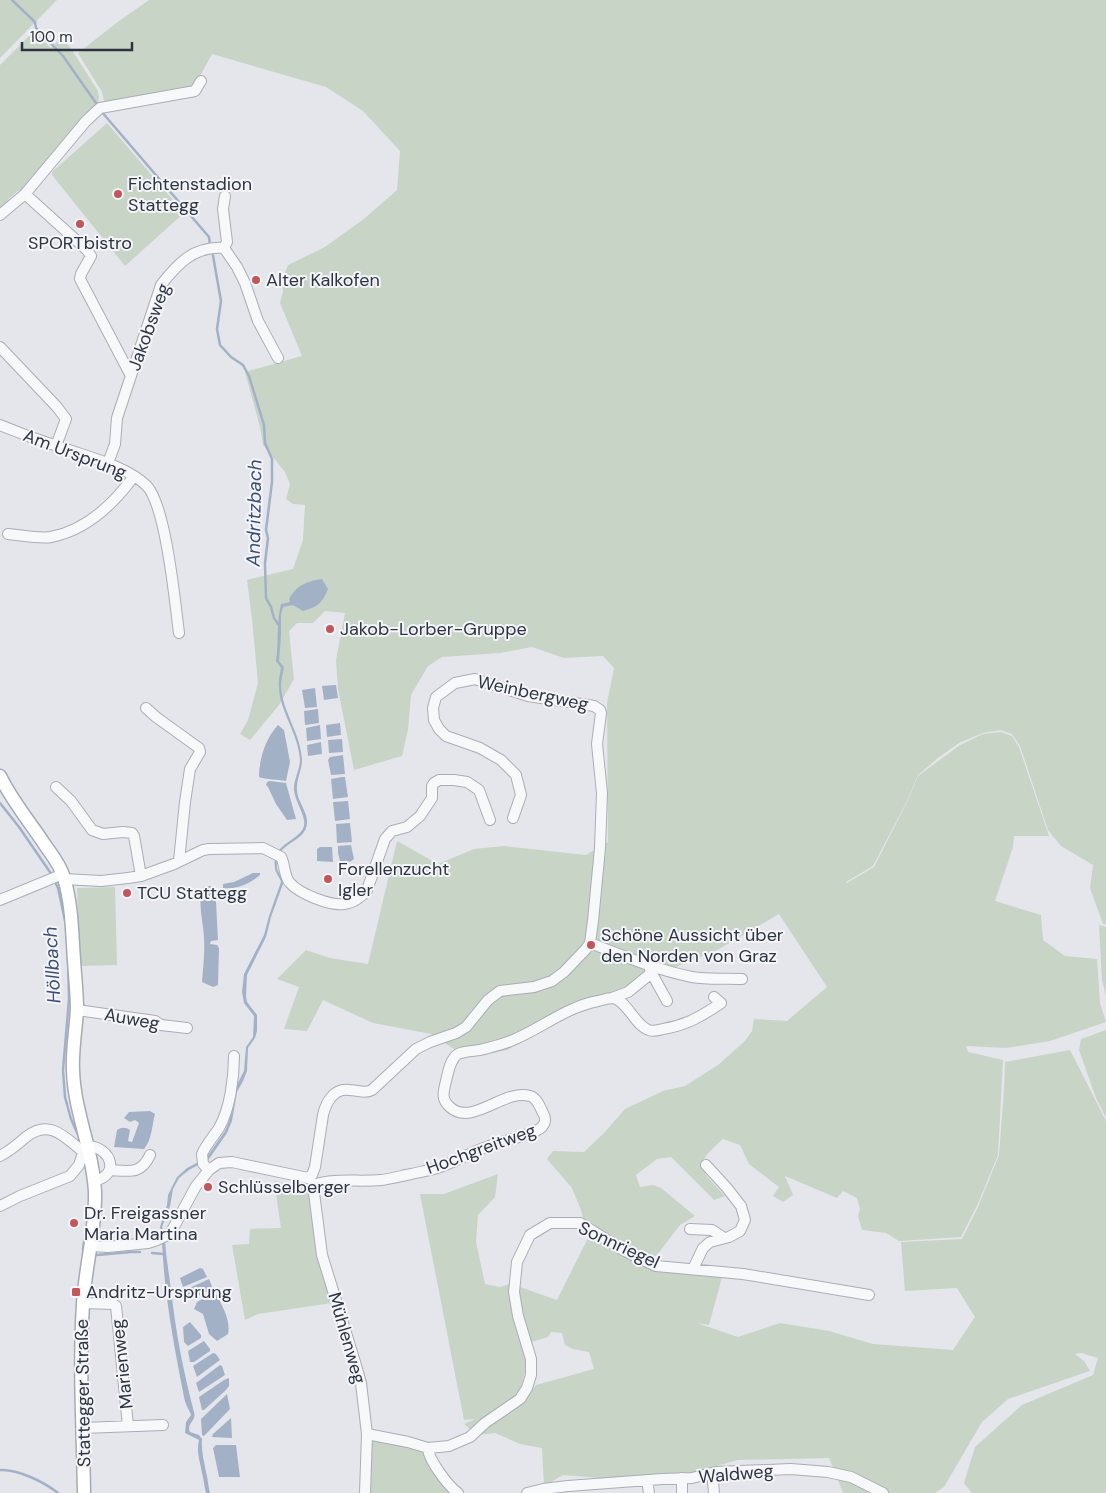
<svg xmlns="http://www.w3.org/2000/svg" width="1106" height="1493" font-family="'DM Sans',sans-serif">
	<rect width="100%" height="100%" fill="#e5e6eb"/>
	<!-- green -->
	<path fill="#c8d4c6" d="M0 0H57L0 58Z
		M149 0H1106V924H1103L1090 888 1093 865 1061 846 1048 830 1020 746 1012 734 1001 730 983 733 959 743 938 758 918 775 907 801 873 866 846 882 847 883 874 867 908 800 918 776 960 745 983 734 1001 732 1012 736 1019 747 1049 836H1014L1013 847 995 901 1041 915 1043 940 1065 956 1097 959 1100 1003 1106 1022 1050 1041 1006 1048 966 1046 968 1052 1003 1060 998 1155 977 1206 961 1237 899 1241 886 1233 862 1230 858 1216 860 1209 857 1198 843 1191 837 1198 785 1176 793 1195 783 1202 773 1196 779 1187 749 1164 740 1145 723 1139C691 1167 700 1168 725 1196L714 1200 671 1157 657 1159 636 1175 640 1187 653 1185 661 1188 695 1216 680 1225 657 1255 647 1260V1265L723 1274 709 1325 697 1323 738 1337 780 1323 829 1331 873 1344 953 1350 975 1317 957 1288 905 1291 901 1242 962 1239 978 1207 999 1155 1004 1089 1005 1062 1070 1050 1106 1121V1493H972L964 1483 975 1447 1022 1405 1093 1375 1098 1358 1081 1353 1075 1354 1084 1361 1090 1371 1008 1399 982 1422 944 1487 935 1493H888L834 1470 829 1458 738 1460 691 1473 613 1479 563 1475 544 1486 542 1448 520 1444 495 1433 477 1435 464 1424 475 1419 464 1420 420 1194H444L498 1174 495 1197 478 1215 476 1242 485 1284 500 1287 510 1284V1303L525 1355 526 1368 521 1387 513 1400H524L536 1385 594 1369 589 1352 573 1349 565 1345 562 1333 551 1332 548 1337 531 1342 521 1316 517 1286 557 1300 588 1238 581 1210 572 1188 547 1159 553 1151 584 1152 604 1133 625 1109 663 1091 685 1086 718 1065 745 1041 752 1031 754 1019 787 1021 827 987 779 914 719 949 664 972 562 1011 508 1050 463 1055 431 1034 373 1023 323 1000 307 1031 284 1029 299 987 277 979 306 950 330 958 368 964 397 841 438 864 474 849 504 846 586 855 608 842 607 703 614 668 603 656 564 658 532 647 500 653 442 657 428 666 411 695 408 730 402 756 354 770 338 689 336 660 345 613 325 611 313 623H297L289 631 294 679 279 705 250 740 240 734 248 720 258 683 252 619 247 580 293 569 303 540 305 505 293 504 286 499 290 484 285 472 263 445 260 427 245 372 302 356 280 303 283 291 282 280 288 265 325 247 365 218 397 190 400 151 363 111 326 87 212 54 194 87 105 104 102 92 78 53 119 21Z
		M34 31 51 48 61 38 70 47 98 91 99 98 97 108 27 188 18 191 8 199 11 203 4 209 0 208V65Z
		M107 123 184 213 125 266 52 175V172Z
		M115 887 117 965 80 966 77 888Z
		M1099 925 1106 927V996L1102 980Z
		M1106 1030V1118L1096 1098 1079 1050 1081 1039Z
		M274 1181 309 1189 332 1303 258 1314 245 1320 232 1245 249 1244 250 1229 281 1228Z
		M372 1439 416 1446 426 1455 452 1493H368Z
		M836 1475 880 1493H843Z"/>
	<!-- water -->
	<path fill="#a3b1c7" d="M322 579 328 589C322 604 317 607 303 611L293 605 283 607 281 615V636L279 661 284 667C283 673 281 680 281 686 282 711 301 734 302 760 302 770 296 780 297 790 297 801 308 812 307 823 306 844 274 841 277 868 278 873 282 877 284 881L271 917 266 937 247 975 246 996 247 1002 257 1015V1031L255 1038 248 1048 247 1071 243 1081 237 1092 232 1121 227 1133 209 1159 189 1170 179 1178 173 1189 170 1206 162 1227 165 1234 162 1236 160 1227 167 1205 168 1195 177 1177 187 1168 206 1158 225 1131 229 1121 234 1091 244 1071 246 1047 253 1037 254 1016 244 1003 242 992 244 974 264 935 269 916 281 882C280 877 275 873 275 868 270 840 308 841 304 820 302 810 295 800 294 790 293 781 300 770 300 760 299 735 279 710 279 687 278 681 280 674 281 668L276 661C279 642 276 623 281 604L290 602 289 599C296 585 308 581 322 579Z
		M336 685 338 698 324 700 322 686Z
		M315 688 317 707 305 708 302 690Z
		M318 709 319 723 305 725 304 711Z
		M340 723 341 735 327 737 326 725Z
		M278 725 284 730 290 762 286 781C277 779 267 780 259 777 259 758 266 738 278 725Z
		M320 725 321 739 307 741 306 728Z
		M342 739 343 752 329 753 328 740Z
		M321 742 322 754 308 756 307 745Z
		M343 755 345 774 331 775 328 760 330 757Z
		M342 777H345L348 797 333 799 331 779Z
		M270 781 286 783 296 819 287 820 276 804 268 787 266 785 267 782Z
		M348 801 350 819 335 821 333 802Z
		M350 823 352 842 337 843 336 824Z
		M351 845 354 859 350 862 340 861 338 853V846Z
		M320 847H332L333 862 317 861V849Z
		M253 873H260V875C251 883 236 890 223 888V884L234 882Z
		M204 886H211L216 902 218 940 211 941 210 944 217 945 219 948 218 985 213 987 202 982C203 968 205 953 204 939 204 924 196 898 204 886Z
		M150 1111 155 1114C152 1125 152 1140 144 1149L114 1147 117 1130C122 1127 125 1127 130 1130L128 1141 132 1142 139 1123 135 1120 130 1122 124 1118 129 1112Z
		M165 1240C166 1257 169 1273 171 1290 176 1333 183 1370 194 1412 197 1421 186 1423 190 1432L199 1435 202 1439C201 1450 204 1461 206 1472 208 1479 208 1486 210 1493H206C204 1486 204 1480 202 1473 200 1461 196 1452 199 1440L185 1433 186 1422 191 1415C189 1409 185 1404 184 1397 174 1346 164 1293 162 1241Z
		M200 1268 203 1269 207 1277 183 1287 180 1278Z
		M209 1279 213 1289 189 1300 187 1297 185 1290Z
		M215 1292C222 1305 231 1320 228 1334L217 1341 209 1334 203 1314 194 1309 197 1302Z
		M190 1322 201 1335V1338L188 1346 184 1342 183 1327Z
		M204 1341 210 1349V1351L194 1362H190L188 1351Z
		M213 1353 216 1354 220 1360 197 1377 193 1366Z
		M220 1365 222 1366 225 1375 199 1392 196 1383Z
		M229 1378V1386L226 1390 204 1410H202L199 1397 224 1380Z
		M227 1394 230 1409 204 1436 202 1435 201 1419Z
		M231 1418 232 1438 212 1437 213 1434Z
		M216 1445H236L240 1477H219L213 1448Z"/>
	<g fill="none" stroke-linecap="round" stroke-linejoin="round">
		<!-- stream -->
		<path stroke="#a3b1c7" stroke-width="2.5" d="M12 0 35 22 36 28 63 56 98 106
			M101 111 209 237 210 246
			M212 250 221 301 217 329 220 345 231 357 243 365 249 376 264 425 265 443 272 459V482L266 530 268 538 265 563 266 598 271 607 274 618 278 624
			M0 803 19 827 52 875
			M54 880 58 888 66 925
			M68 958 69 999 63 1070 65 1097 71 1119 79 1137
			M84 1252 83 1249 85 1234
			M152 1253 163 1254
			M97 1255 131 1252H140
			M0 1470C18 1469 44 1482 58 1493"/>
		<!-- minor casing -->
		<g stroke="#aaadb5" stroke-width="12">
			<path id="minor" d="M25 194 87 250 91 256 81 274 80 279 131 376
				M0 215 25 194 86 121 100 108 195 91 201 81
				M224 248 237 267 245 283 258 321 278 358
				M224 248 227 242 223 209 225 196
				M0 347 57 407 66 419 56 446
				M0 425C19 433 38 440 57 446 84 456 126 465 147 486 166 507 175 602 179 633
				M108 463 115 444 117 418 161 285C178 263 194 246 224 248
				M8 534C19 535 41 539 51 537 87 530 113 505 134 476
				M146 708 156 717 199 748 200 752 190 769 185 802 179 861
				M56 787 71 801 92 830 103 834 123 832 132 833 134 836 141 876
				M64 879 101 881 128 878 141 876 174 864 203 850 209 849 263 848 281 857C285 864 284 877 290 883 300 894 330 906 344 904 353 903 362 897 367 890L385 839 392 831 407 827 420 816 432 798V786L434 783 439 780H454L467 782 479 790 490 820
				M0 900 63 874
				M590 943C623 956 657 970 692 977 709 980 725 978 742 979
				M651 972 667 1001
				M612 998 628 992 649 975 651 972 649 966
				M77 1010 155 1021 161 1025 187 1028
				M89 1146C111 1148 121 1175 94 1181
				M0 1156C10 1151 18 1144 26 1137 49 1119 64 1136 82 1151L90 1149
				M110 1170C129 1171 141 1175 150 1155
				M209 1170 203 1164 202 1154C206 1145 213 1137 219 1128 230 1109 234 1078 234 1056
				M308 1178 312 1175 315 1167 323 1115C326 1102 334 1088 349 1090 357 1090 365 1094 372 1090L416 1049 430 1042 456 1033 466 1027 488 1000 500 991 534 987 552 981 564 972 586 949 590 943 593 921 600 848 602 793 597 744 601 713 600 710 594 706 528 696 475 679 455 683 436 697 433 708 434 720 439 729 446 736 480 748 501 760 516 775 521 795 513 818
				M313 1185C335 1178 359 1182 381 1180 391 1179 401 1176 411 1174 419 1172 428 1171 437 1168 456 1162 473 1151 492 1145 503 1141 535 1134 542 1127 546 1122 546 1118 543 1113 540 1107 537 1098 530 1096 505 1088 473 1126 451 1108 441 1100 443 1093 446 1081 448 1073 450 1059 458 1054 464 1051 473 1051 480 1050 491 1047 502 1045 513 1040 542 1028 566 1007 598 1001 602 1000 608 998 613 998 620 999 626 1007 630 1012 635 1018 641 1028 649 1030 653 1032 659 1030 663 1029 687 1025 702 1016 721 1003L714 997
				M313 1185 322 1255 355 1362 361 1383 367 1434 365 1493
				M0 1206 20 1196 70 1176 79 1165 82 1156 90 1149
				M690 1229 712 1230 724 1238
				M91 1246 108 1247 148 1243 157 1240 170 1234 196 1186 209 1170 219 1163 232 1162 308 1178
				M693 1269 703 1248 710 1242 729 1237 740 1231 745 1220 741 1206 727 1188 706 1165
				M83 1303 113 1304 116 1306 128 1426
				M82 1428 163 1425
				M367 1434 408 1442 428 1448C428 1459 448 1486 458 1493
				M428 1448 449 1446 470 1437 485 1423 520 1399 527 1388 531 1375V1359L518 1316 514 1292 517 1262 530 1235 550 1223H580L623 1250 656 1266 743 1274 869 1295
				M682 1478V1493
				M647 1480 649 1493
				M527 1493 543 1489 568 1486 662 1479 692 1478 716 1472 791 1469 828 1472 851 1477 883 1493
				M714 1493 713 1482 716 1472"/>
		</g>
		<!-- major casing -->
		<g stroke="#a5aab6" stroke-width="15">
			<path id="major" d="M0 776C12 801 30 822 45 845 52 855 61 866 64 878 72 904 72 933 74 960 75 977 77 993 77 1009 76 1029 72 1049 73 1070 74 1111 93 1150 95 1192 96 1230 85 1267 83 1304 79 1367 83 1430 84 1493"/>
		</g>
		<!-- minor -->
		<use href="#minor" stroke="#f7f8f9" stroke-width="10"/>
		<!-- major -->
		<use href="#major" stroke="#fff" stroke-width="12"/>
	</g>
	<!-- markers -->
	<g fill="#c3565b" stroke="#f4f5f8" stroke-width="2">
		<circle cx="118" cy="194" r="5"/>
		<circle cx="80" cy="224" r="5"/>
		<circle cx="256" cy="280" r="5"/>
		<circle cx="330" cy="629" r="5"/>
		<circle cx="328" cy="879" r="5"/>
		<circle cx="127" cy="893" r="5"/>
		<circle cx="591" cy="945" r="5"/>
		<circle cx="208" cy="1187" r="5"/>
		<circle cx="74" cy="1223" r="5"/>
		<rect x="71" y="1287" width="10" height="10" rx="2.5"/>
	</g>
	<g text-anchor="middle" dominant-baseline="central" stroke-width="4" stroke-linejoin="round" paint-order="stroke">
		<!-- poi labels -->
		<g font-size="18" fill="#2d3342" stroke="#f4f5f8" text-anchor="start">
			<text x="128" y="184">Fichtenstadion<tspan x="128" dy="21">Stattegg</tspan></text>
			<text x="80" y="243" text-anchor="middle">SPORTbistro</text>
			<text x="266" y="280">Alter Kalkofen</text>
			<text x="340" y="629">Jakob-Lorber-Gruppe</text>
			<text x="338" y="869">Forellenzucht<tspan x="338" dy="21">Igler</tspan></text>
			<text x="137" y="893">TCU Stattegg</text>
			<text x="601" y="935">Schöne Aussicht über<tspan x="601" dy="21">den Norden von Graz</tspan></text>
			<text x="218" y="1187">Schlüsselberger</text>
			<text x="84" y="1213">Dr. Freigassner<tspan x="84" dy="21">Maria Martina</tspan></text>
			<text x="86" y="1292">Andritz-Ursprung</text>
		</g>
		<!-- street labels -->
		<g font-size="18" fill="#2d3342" stroke="#f4f5f8">
			<text transform="translate(149 327) rotate(-70)">Jakobsweg</text>
			<text transform="translate(75 454) rotate(21)">Am Ursprung</text>
			<text transform="translate(533 693) rotate(12)">Weinbergweg</text>
			<text transform="translate(132 1019) rotate(10)">Auweg</text>
			<text transform="translate(481 1149) rotate(-20)">Hochgreitweg</text>
			<text transform="translate(619 1245) rotate(25)">Sonnriegel</text>
			<text transform="translate(347 1338) rotate(74)">Mühlenweg</text>
			<text transform="translate(122 1364) rotate(-96)">Marienweg</text>
			<text transform="translate(83 1393) rotate(-91)">Stattegger Straße</text>
			<text transform="translate(736 1474) rotate(-5)">Waldweg</text>
		</g>
		<!-- water labels -->
		<g font-size="19" font-style="italic" fill="#3b4e73" stroke="#f4f5f8">
			<text transform="translate(254 513) rotate(-89)">Andritzbach</text>
			<text transform="translate(52 965) rotate(-93)">Höllbach</text>
		</g>
	</g>
	<!-- scale -->
	<path d="M22 42v8h110v-8" fill="none" stroke="#2d3342" stroke-width="2.5"/>
	<text x="30" y="42" font-size="15" fill="#2d3342" stroke="#f4f5f8" stroke-width="4" paint-order="stroke">100 m</text>
</svg>
